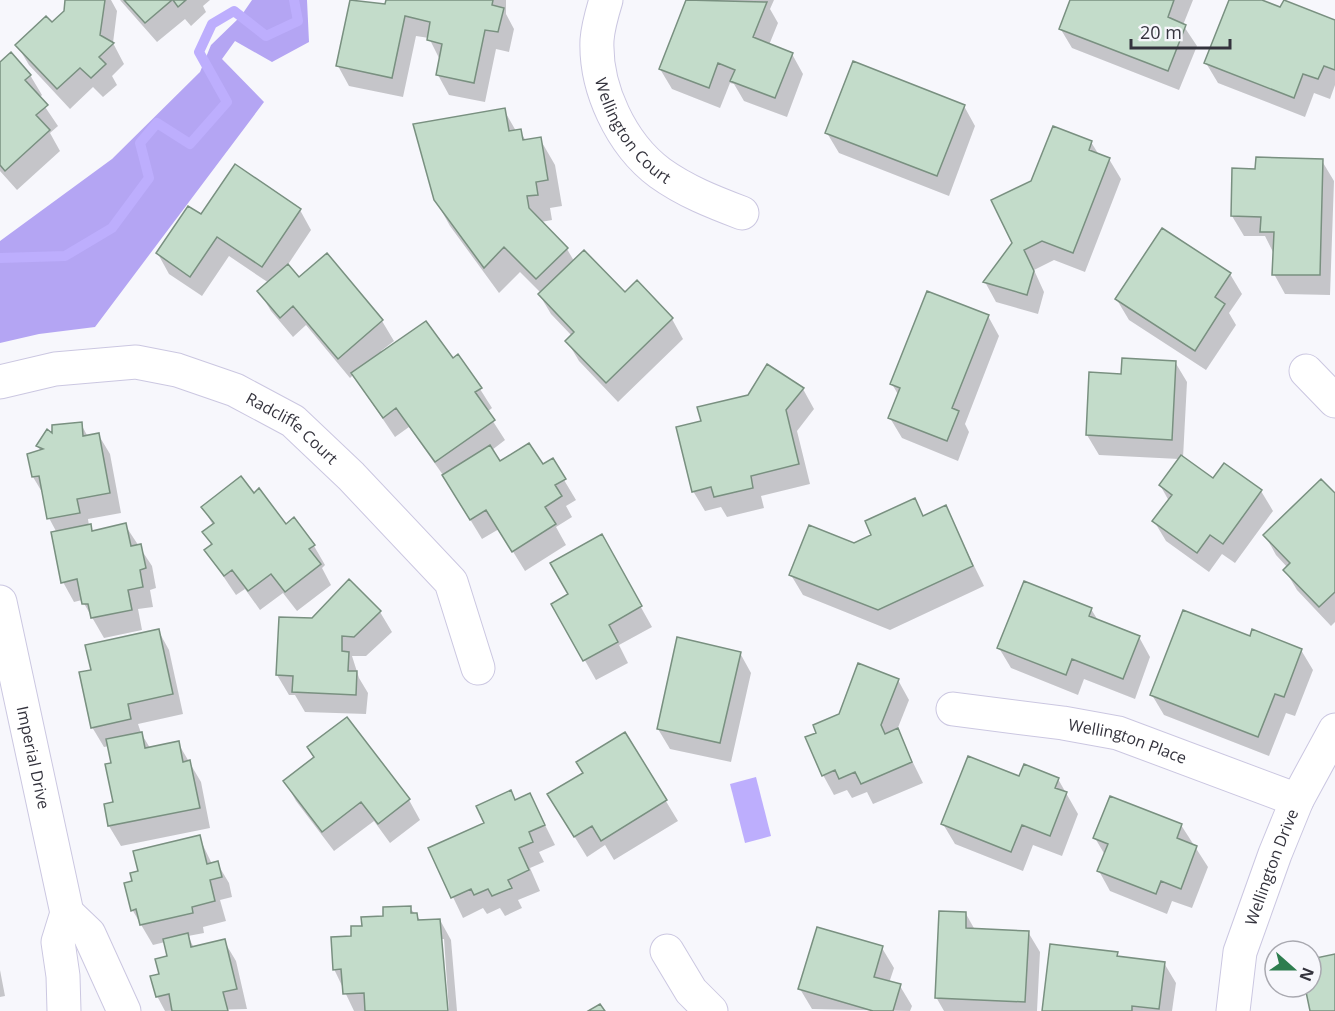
<svg xmlns="http://www.w3.org/2000/svg" width="1335" height="1011" font-family="'Open Sans',sans-serif">
	<rect width="100%" height="100%" fill="#f7f7fc"/>
	<!-- forest -->
	<path fill="#b4a5f3" d="M252 0H307L309 42 272 62 235 41 222 59 264 102 95 327 39 334 0 343V241L112 159 200 72 211 45 241 16Z"/>
	<!-- water -->
	<path fill="#bdaefd" d="M756 777 771 836 745 843 730 784Z"/>
	<!-- shadow -->
	<path fill="#0003" d="M67 0H111L117 11 113 43 124 64 112 76 117 85 103 97 93 87 70 109 29 65 17 45 52 25 65 12Z
		M120 0H210L203 6 206 12 191 26 185 19 157 42Z
		M352 0 386 6 387 0H506V14L514 29 509 52 496 49 485 102 449 95 438 75 440 60 429 38 416 36 403 97 349 86 338 66Z
		M687 0H774L770 9 778 23 769 45 792 54 803 74 787 117 744 101 734 84 730 83 720 108 672 89 660 69Z
		M1071 0H1193L1183 25 1197 46 1179 90 1072 48 1060 28Z
		M1231 0H1258L1281 9 1335 22V85L1330 99 1314 93 1305 117 1218 83 1206 63Z
		M0 64 30 75 42 95 39 98 58 126 50 133 60 151 17 190 0 171Z
		M964 106 975 126 949 196 839 153 827 133Z
		M504 110 516 131H520L526 141 540 139 555 165 562 206 550 208 552 220 541 222 567 249 574 261 625 294 672 319 683 339 618 402 579 361 567 341 572 336 551 314 539 294 541 293 520 272 499 293 450 226 435 199Z
		M1091 142 1099 155 1109 159 1121 179 1085 272 1054 260 1034 270 1044 292 1038 314 996 302 985 282Z
		M1322 161 1334 181 1330 295 1285 294 1274 274 1273 252 1265 236H1244L1232 216 1257 170Z
		M300 210 311 230 287 266 299 279 382 321 394 341 381 351 382 353 452 360 480 389 492 408 487 412 505 440 492 450 500 463 542 466 552 460 576 500 566 506 572 517 556 527 566 545 525 571 499 529 482 539 443 475 409 427 395 437 353 375 350 378 306 325 293 337 271 311 259 291 269 283 229 256 202 296 169 274 158 254 202 216Z
		M1230 274 1242 294 1229 313 1236 325 1206 370 1129 320 1117 300Z
		M988 316 999 336 965 424 969 432 958 461 902 438 890 418 899 396 892 384Z
		M1175 362 1187 382 1183 458 1213 480 1224 465 1261 491 1273 511 1235 563 1222 554 1209 572 1166 541 1154 521 1169 501 1160 485 1179 459 1099 455 1087 435 1122 375Z
		M803 389 814 409 797 431 810 484 761 496 764 508 727 517 721 507 705 511 693 491 702 422Z
		M81 424 88 437 98 434 110 454 121 513 88 519 89 526 93 532 125 525 152 566 156 588 150 590 153 607 138 609 142 630 104 638 82 600 74 602 63 582 57 533 49 518 45 497 33 477 41 451 37 446Z
		M253 495 286 526 314 546 325 565 322 568 331 585 297 611 283 593 260 610 245 589 236 595 206 551 212 546 204 532 213 525 203 508Z
		M1335 495V622L1331 626 1297 590 1285 570 1288 568 1276 555 1265 535Z
		M914 500 924 517 945 507 984 586 890 630 803 595 791 575 873 536Z
		M601 536 652 627 619 645 628 663 596 680 553 604 570 595Z
		M1091 609 1099 622 1139 637 1150 657 1135 699 1084 679 1078 695 1011 668 999 648Z
		M380 612 392 632 366 656H352L359 678 368 693 366 714 305 712 295 695H289L277 675Z
		M158 630 169 650 183 714 138 724 141 733 150 748 178 743 201 782 210 828 121 846 109 826 105 805 115 803 109 746 104 747 92 727V671Z
		M1251 638 1301 650 1313 670 1295 716 1286 713 1269 756 1164 715 1152 695Z
		M740 653 751 673 731 762 670 749 658 729Z
		M898 680 909 700 897 730 923 783 873 804 867 792 852 798 847 790 834 795 823 775 818 734 840 715Z
		M347 719 409 800 420 820 390 843 374 821 334 851 296 801 285 781 315 758Z
		M625 734 678 821 614 860 605 845 587 857 561 815 584 774Z
		M1020 778 1058 779 1078 814 1062 856 1033 845 1023 871 955 844 943 824Z
		M510 792 516 801 530 795 555 845 539 852 544 862 530 868 540 891 518 900 522 908 505 916 500 908 487 914 483 908 463 918 430 849 486 824Z
		M1181 825 1208 867 1192 908 1172 901 1167 914 1110 891 1099 871 1105 855 1095 838Z
		M199 837 212 864 217 863 229 883 232 897 220 900 226 921 203 927 204 933 188 936 194 948 224 941 236 961 247 1009 165 1011 157 996 160 975 168 957 165 942 153 945 133 911 126 884 134 882 140 872Z
		M410 908 421 921 440 920 451 940 457 1011H449L444 939H441L446 1011H354L334 969 352 938 364 927Z
		M966 914 975 930 1028 932 1040 952 1037 1011H944L936 997Z
		M882 948 894 968 889 983 900 986 912 1006 910 1011 812 1009 800 989Z
		M1117 954 1119 958 1164 963 1176 983 1172 1011H1044Z
		M0 970 5 996 0 997Z"/>
	<g fill="none" stroke-linecap="round" stroke-linejoin="round">
		<!-- stream -->
		<path stroke="#bdaefd" stroke-width="10" d="M0 258 65 256 112 228 149 178 140 143 157 123 190 144 227 102 199 52 212 24 234 11 266 36 298 21 294 0"/>
	</g>
	<!-- building -->
	<path fill="#c3dcca" stroke="#799080" stroke-width="1.5" d="M65 0H105L100 35 114 43 99 57 106 64 91 78 80 68 57 89 15 45 46 16 52 22 64 11Z
		M124 0H172L145 23Z
		M173 0H186L178 7Z
		M350 0 385 4 386 0H493L492 5 504 8 498 32 485 30 474 83 436 75 442 44 427 40 430 22 405 16 392 78 336 66Z
		M686 0 767 2 753 37 793 53 775 98 730 81 735 70 718 63 709 88 659 69Z
		M1070 0H1174L1168 17 1186 25 1168 71 1059 29Z
		M1229 0H1262L1280 7 1284 0 1335 20V70L1324 66 1318 79 1303 74 1294 98 1204 63Z
		M11 52 31 75 25 80 48 105 36 115 50 130 5 171 0 165V62Z
		M853 61 965 105 937 176 825 133Z
		M505 108 509 131 521 129 523 140 541 137 548 180 536 182 538 195 527 196 529 208 568 248 536 279 504 247 484 268 434 200 413 124Z
		M1053 126 1092 141 1089 150 1110 158 1073 253 1042 241 1024 250 1034 271 1027 295 983 282 1012 243 991 200 1031 181Z
		M1256 157 1323 159 1320 275H1272L1274 232H1260L1261 217 1231 216 1232 168 1255 169Z
		M235 164 301 209 262 267 217 237 190 277 156 253 188 206 201 214Z
		M1162 228 1231 273 1215 297 1225 304 1195 351 1115 299Z
		M584 250 625 292 637 280 673 318 606 383 565 341 574 332 538 294Z
		M327 253 383 320 338 359 293 306 280 318 257 291 288 264 299 277Z
		M927 291 989 315 952 408 959 411 947 441 888 418 900 388 890 384Z
		M426 321 453 358 458 354 482 388 475 392 495 420 435 462 396 408 383 418 351 373Z
		M1122 358 1176 361 1172 440 1086 435 1089 372 1121 374Z
		M767 364 804 388 786 410 799 464 751 476 753 488 714 497 711 487 692 492 676 427 701 421 697 407 748 395Z
		M82 422 83 436 99 433 110 493 77 499 80 513 47 519 39 476 32 477 27 454 43 449 36 446 47 429 52 433V425Z
		M529 443 543 464 553 458 566 479 555 485 562 496 545 507 556 524 512 552 486 510 470 520 442 475 490 445 500 461Z
		M1181 455 1213 478 1224 463 1262 490 1223 544 1210 535 1197 553 1152 521 1172 495 1159 485Z
		M241 476 254 493 259 488 286 524 294 517 315 545 309 549 321 564 285 592 271 574 248 591 232 570 224 576 204 550 212 544 202 532 214 523 201 507Z
		M1321 479 1335 493V592L1319 607 1283 570 1290 563 1263 535Z
		M915 498 923 516 946 505 973 566 878 610 789 575 809 525 854 543 871 535 865 521Z
		M126 523 131 546 141 544 146 568 140 570 143 587 128 590 132 610 91 618 88 604H82L77 579 61 583 51 532 91 524 92 531Z
		M602 534 642 606 609 625 618 642 583 661 551 604 568 594 550 563Z
		M349 579 381 611 354 637 342 636V651L349 652 348 671H357L356 695 292 692 293 676 276 675 279 617 312 618Z
		M1024 581 1092 608 1089 616 1140 636 1123 679 1072 659 1066 675 997 648Z
		M1183 610 1250 636 1252 629 1302 649 1284 697 1275 694 1258 737 1150 695Z
		M159 629 173 694 128 704 131 719 91 728 79 672 91 670 85 645Z
		M677 637 741 652 720 743 657 729Z
		M858 663 899 679 881 725 885 734 898 728 912 762 861 784 855 772 839 779 835 770 822 776 805 737 816 733 813 725 839 714Z
		M347 717 410 799 378 824 361 802 322 832 283 781 314 757 307 747Z
		M142 732 145 748 179 741 183 762 190 760 200 808 108 826 104 804 113 802 105 764 111 763 106 739Z
		M625 732 667 800 601 841 592 826 574 837 547 794 583 773 576 762Z
		M968 756 1019 776 1024 764 1059 778 1055 788 1067 792 1050 836 1022 825 1011 852 941 824Z
		M511 790 515 800 530 793 545 825 529 832 533 842 519 848 529 870 508 880 512 888 492 896 488 889 474 895 471 889 451 898 428 848 484 823 476 806Z
		M1110 796 1182 824 1177 838 1197 846 1181 889 1161 881 1156 894 1097 871 1108 844 1093 838Z
		M200 835 207 864 218 861 222 877 210 880 215 901 192 907 193 913 140 925 136 909 131 911 124 883 132 881 130 873 138 871 133 851Z
		M411 906V913H417L418 920 440 919 448 1011H365L364 993 343 994 341 969 333 970 331 937 351 936V926H362L361 917 383 916V907Z
		M939 911 966 912V928L1029 931 1025 1002 935 998Z
		M817 927 883 946 874 977 901 984 893 1011H873L798 989Z
		M188 933 191 947 225 939 237 989 223 992 228 1011H172L169 994 156 997 150 976 159 974 155 959 167 956 163 939Z
		M1050 944 1118 952 1117 956 1165 962 1159 1009 1132 1006V1011H1042Z
		M1335 954V1011H1310L1305 987H1311V959Z
		M600 1004 605 1011H588Z"/>
	<g fill="none" stroke-linecap="round" stroke-linejoin="round">
		<!-- minor casing -->
		<g stroke="#cbc7e1" stroke-width="35">
			<g id="minor">
				<path id="s1" d="M606 0C602 13 598 27 597 40 595 88 621 144 660 173 685 191 713 202 742 213"/>
				<path d="M1306 371 1335 401"/>
				<path id="s2" d="M0 382 55 369 136 362 177 370 235 390 293 421 351 476 451 582 478 668"/>
				<path id="s3" d="M0 602 67 913 58 942 63 976 64 1011"/>
				<path id="s4" d="M953 709 1063 723 1118 733 1297 800"/>
				<path d="M67 913 89 934 124 1011"/>
				<path d="M667 951 691 991 711 1011"/>
				<path id="s5" d="M1233 1011 1240 952 1275 854 1297 800 1335 730"/>
			</g>
		</g>
		<!-- minor -->
		<use href="#minor" stroke="#fff" stroke-width="33"/>
	</g>
	<g text-anchor="middle" dominant-baseline="central" stroke-width="4.5" stroke-linejoin="round" paint-order="stroke">
		<!-- street labels -->
		<g font-size="16" fill="#34333d" stroke="#f7f7fc">
			<text stroke="none"><textPath href="#s1" startOffset="142">Wellington Court</textPath></text>
			<text stroke="none"><textPath href="#s2" startOffset="310">Radcliffe Court</textPath></text>
			<text stroke="none"><textPath href="#s4" startOffset="178">Wellington Place</textPath></text>
			<text stroke="none"><textPath href="#s3" startOffset="159">Imperial Drive</textPath></text>
			<text stroke="none"><textPath href="#s5" startOffset="150">Wellington Drive</textPath></text>
		</g>
	</g>
	<!-- north arrow -->
	<g transform="translate(1293 969) rotate(111)"><circle r="28" fill="#f7f7fc" stroke="#a9a9b0" stroke-width="1.5"/>
	<path d="M0-4.5L10 22L0 15L-10 22Z" fill="#2d7d4e"/>
	<text y="-9" font-size="16" font-weight="bold" text-anchor="middle" fill="#34333d">N</text>
	</g>
	<!-- scale -->
	<path d="M1131 39v9h99v-9" fill="none" stroke="#34333d" stroke-width="3"/>
	<text x="1140" y="39" font-size="18" fill="#34333d" stroke="#f7f7fc" stroke-width="4.5" paint-order="stroke">20 m</text>
</svg>
